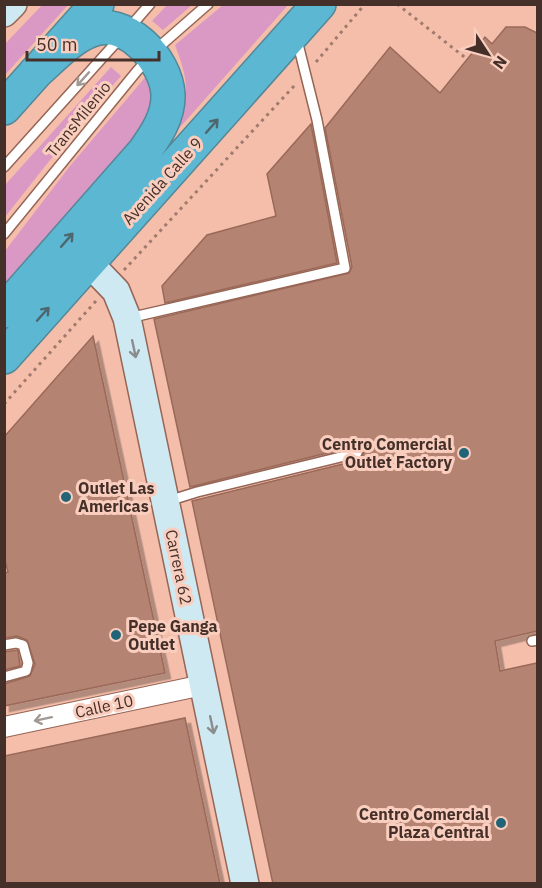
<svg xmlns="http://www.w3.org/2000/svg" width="542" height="888" font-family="'IBM Plex Sans',sans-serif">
	<defs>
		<filter id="shadow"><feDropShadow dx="5.5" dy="5.5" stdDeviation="0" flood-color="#0004"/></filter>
	</defs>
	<rect width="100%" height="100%" fill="#f4beab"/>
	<!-- green -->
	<path fill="#d999c4" d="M43 4 68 5 5 75V44Z
		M167 5V4L192 5 163 30 152 21Z
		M223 5H288L168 141C189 100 192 89 175 45Z
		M111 67 121 76 80 122 5 217V185Z
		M148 74 157 93 154 118 5 284V251L70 166Z"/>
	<!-- building -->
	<path fill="#b58371" stroke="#9a6959" stroke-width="1.5" filter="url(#shadow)" d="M506 27H525L537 33V631L495 641 500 671 537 663V884H273L192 501 359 460 362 457 364 452 361 448 355 446 190 487 154 319 349 273 352 267 325 128 390 47 440 93 485 37 492 44Z
		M311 124 337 263 165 303 162 286 207 235 276 216 267 174Z
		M93 336 165 673 4 706V684L30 676 35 664 27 640 17 636 4 638V573L8 572 4 557V437Z
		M18 650 20 666 4 670V652Z
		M185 718 220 884H4V756Z"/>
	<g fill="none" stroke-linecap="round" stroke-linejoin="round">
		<!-- lane casing -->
		<g stroke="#966555" stroke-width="12">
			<path id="lane" d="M130 27 150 4
				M4 167 121 37
				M4 234 137 71 160 46 208 4
				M129 318 345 268 317 120 297 40
				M168 501 197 492 357 453
				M532 641 538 640
				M4 645 16 643 23 645 28 663 26 671 4 677"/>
		</g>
		<!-- street casing -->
		<g stroke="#966555" stroke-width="22">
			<path id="street" d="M4 727 203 685"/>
		</g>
		<!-- secondary casing -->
		<g stroke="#966555" stroke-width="30">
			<path id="secondary" d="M4 13 13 4
				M89 263 116 291 127 318 245 884"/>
		</g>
		<!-- highway casing -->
		<g stroke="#548897" stroke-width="36">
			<path id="highway" d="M4 108 97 4
				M4 311 144 152C156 135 169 116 168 94 166 60 125 15 89 31 69 39 51 59 35 73
				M4 357 319 4"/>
		</g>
		<!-- path -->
		<path stroke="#a07a6c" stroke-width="3" stroke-dasharray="3 4.5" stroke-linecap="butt" d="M397 4 467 59
			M316 62 365 4
			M124 270 295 85
			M4 404 96 301"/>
		<!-- lane -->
		<use href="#lane" stroke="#fff" stroke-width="9"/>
		<!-- street -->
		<use href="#street" stroke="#fff" stroke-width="20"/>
		<!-- secondary -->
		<use href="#secondary" stroke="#cee9f2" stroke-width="27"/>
		<!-- highway -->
		<use href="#highway" stroke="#5cb7d2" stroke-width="33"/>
	</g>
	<!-- one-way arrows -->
	<defs><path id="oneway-shaft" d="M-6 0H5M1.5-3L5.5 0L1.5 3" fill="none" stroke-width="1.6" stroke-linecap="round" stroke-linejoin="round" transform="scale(1.5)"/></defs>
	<g stroke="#a29894">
		<use href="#oneway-shaft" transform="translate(83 79) rotate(132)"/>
		<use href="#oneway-shaft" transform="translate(43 719) rotate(168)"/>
	</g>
	<g stroke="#4e666d">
		<use href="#oneway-shaft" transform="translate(212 126) rotate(-49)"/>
		<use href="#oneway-shaft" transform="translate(67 240) rotate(-49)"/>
		<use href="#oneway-shaft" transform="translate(43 314) rotate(-48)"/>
	</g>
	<g stroke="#8a8c8e">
		<use href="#oneway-shaft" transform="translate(134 349) rotate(78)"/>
		<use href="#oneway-shaft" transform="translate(212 725) rotate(78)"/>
	</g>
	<!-- markers -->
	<g fill="#216477" stroke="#facebf" stroke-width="2">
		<circle cx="464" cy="453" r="6"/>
		<circle cx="66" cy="497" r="6"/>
		<circle cx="116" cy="635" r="6"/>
		<circle cx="501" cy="823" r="6"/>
	</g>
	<g text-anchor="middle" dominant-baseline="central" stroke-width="6" stroke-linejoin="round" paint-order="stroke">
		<!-- street labels -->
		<g font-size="16" fill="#453029" stroke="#facebf">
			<text transform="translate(78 119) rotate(-51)">TransMilenio</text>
			<text transform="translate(162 181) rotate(-48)">Avenida Calle 9</text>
			<text transform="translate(179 567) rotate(78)">Carrera 62</text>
			<text transform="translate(104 706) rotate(-12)">Calle 10</text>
		</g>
		<!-- poi labels -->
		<g font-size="16" font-weight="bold" fill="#453029" stroke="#facebf" text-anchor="end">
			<text x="452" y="444">Centro Comercial<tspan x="452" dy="18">Outlet Factory</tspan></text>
			<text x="78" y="488" text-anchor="start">Outlet Las<tspan x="78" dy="18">Americas</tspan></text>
			<text x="128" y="626" text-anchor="start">Pepe Ganga<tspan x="128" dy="18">Outlet</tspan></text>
			<text x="489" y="814">Centro Comercial<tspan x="489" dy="18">Plaza Central</tspan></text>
		</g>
	</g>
	<!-- border -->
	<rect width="542" height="888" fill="none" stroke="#453029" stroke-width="12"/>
	<!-- north arrow -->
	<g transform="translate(488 54) rotate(126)" stroke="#facebf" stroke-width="4.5" paint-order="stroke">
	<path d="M0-4.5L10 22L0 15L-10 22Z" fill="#453029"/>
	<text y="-9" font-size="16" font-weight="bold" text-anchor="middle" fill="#453029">N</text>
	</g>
	<!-- scale -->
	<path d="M27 51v9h132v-9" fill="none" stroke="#453029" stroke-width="3"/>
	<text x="36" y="51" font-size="18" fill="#453029" stroke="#facebf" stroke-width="4.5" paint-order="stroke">50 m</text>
</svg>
